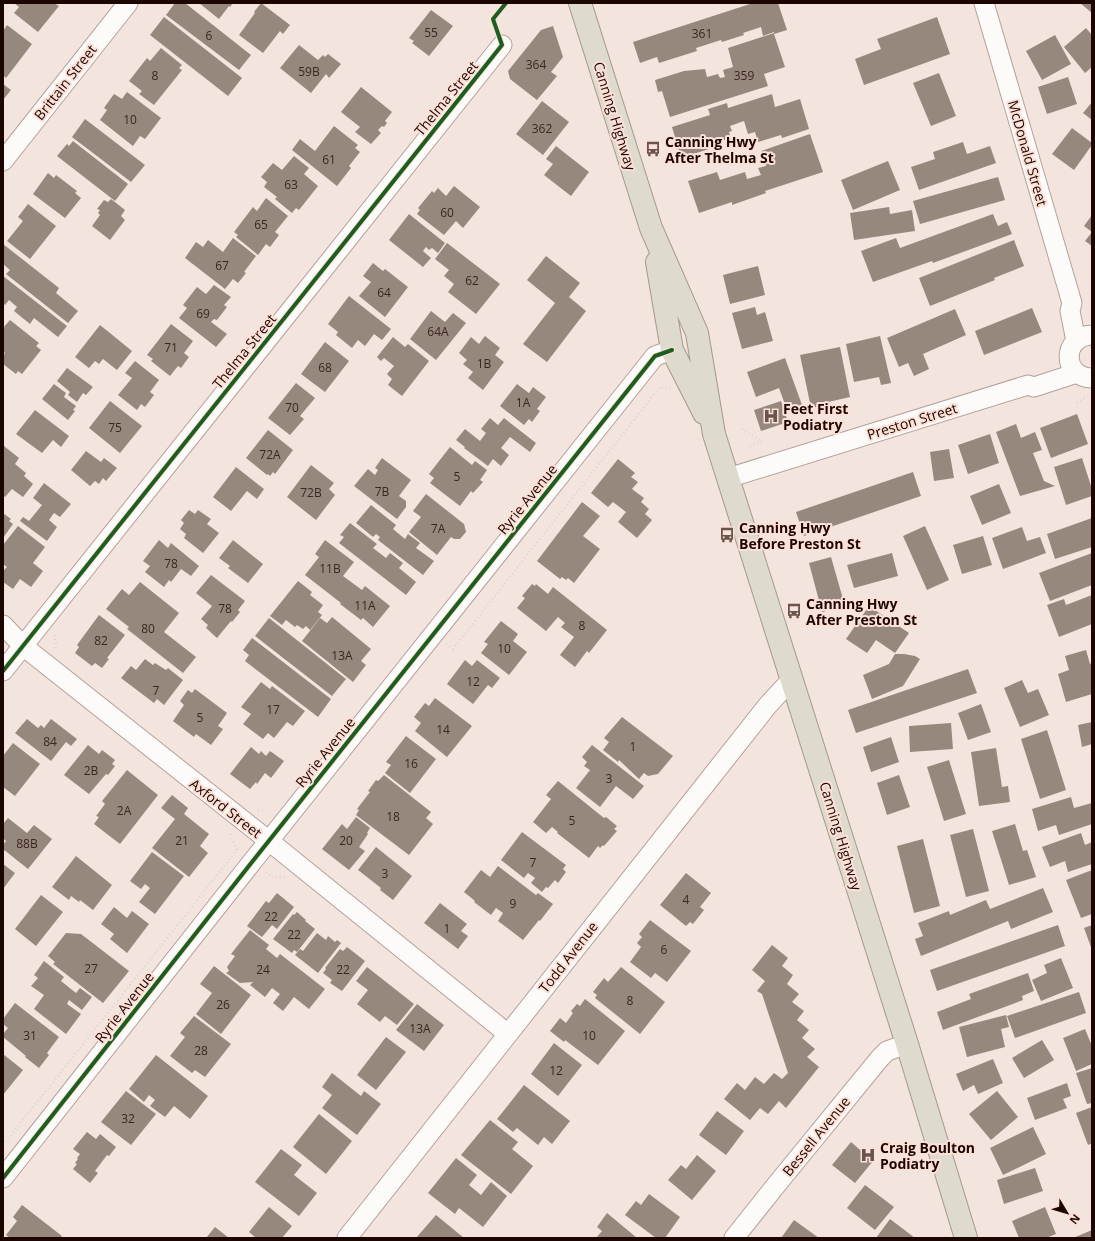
<svg xmlns="http://www.w3.org/2000/svg" width="1095" height="1241" font-family="'Open Sans',sans-serif">
	<rect width="100%" height="100%" fill="#f4e4de"/>
	<!-- building -->
	<path fill="#97887d" d="M14 3H54L59 6 38 32 14 13 19 7Z
		M175 3H185L251 55 239 70 166 15Z
		M199 3H233L230 7 229 6 219 19Z
		M261 3 290 25 283 34 280 31 263 53 239 35 255 13 254 12Z
		M753 3H778L787 30 774 34 785 67 764 74 768 86 670 117 662 91 658 92 655 80 684 71 705 69 707 77 718 74 720 78 725 77 723 70 733 67 728 48 774 33V32L763 36 761 27 743 33 744 35 722 42 721 40 696 48 697 51 659 63 657 57 640 63 633 42Z
		M1080 3H1092V13Z
		M431 10 453 26 429 56 412 43 414 41 409 38Z
		M164 17 242 78 228 96 150 35Z
		M937 17 950 54 864 85 855 59 881 49 877 39Z
		M7 25 32 44 6 78 3 75V31Z
		M553 26 563 57 551 72 557 76 537 100 510 79 508 71 541 30Z
		M1086 28 1092 35V67L1085 73 1064 47Z
		M1055 35 1071 64 1042 80 1026 51Z
		M299 45 318 60 323 55 325 57 328 54 341 64 329 78 326 74 311 93 280 68Z
		M161 48 182 65 179 68 182 70 154 105 139 94 142 91 129 81 147 58 150 61Z
		M939 73 956 116 931 126 913 83Z
		M1068 77 1077 104 1047 114 1038 87Z
		M3 84 11 90 3 100Z
		M361 87 392 112 385 121 387 123 384 127 382 126 378 130 381 133 371 144 355 132 360 127 341 112Z
		M127 92 161 118 145 139 140 136 133 146 100 120 107 110 104 108 114 94 122 99Z
		M772 94 775 107 800 99 809 129 782 138 781 135 758 142 755 132 748 134 744 121 730 126 732 131 729 132 731 138 708 145 709 149 681 158 672 127 710 115 708 109 727 103 728 108Z
		M542 101 569 122 543 155 516 134Z
		M1092 102V120L1083 113Z
		M85 119 145 165 131 182 72 137Z
		M334 126 358 145 355 148 360 152 349 166 351 168 337 186 292 150 300 139 315 151Z
		M1072 128 1092 143V145L1074 170 1052 154Z
		M810 134 823 172 765 191 766 193 732 205V202L699 213 688 181 717 172 720 180 745 172 747 179 761 175 758 168 766 166 761 151Z
		M73 141 128 184 115 201 57 156 67 144 69 146Z
		M963 142 967 154 990 146 996 163 919 190 911 167 935 159 933 152Z
		M556 146 589 172 571 196 544 175 553 164 546 159Z
		M294 156 309 168 304 174 318 186 299 210 296 208 292 213 275 199 277 197 264 187 267 182 261 177 273 163 282 170Z
		M888 161 900 190 853 210 841 180Z
		M48 173 54 178 56 175 77 191 75 193 81 198 65 218 33 194Z
		M998 177 1005 200 920 224 913 201Z
		M454 186 480 207 463 228 456 221 444 235 417 214 420 210 418 208 432 191 434 193 438 188 446 196Z
		M266 198 288 216 275 232 279 235 270 247 266 244 258 255 236 237 238 235 234 232 253 207 257 211Z
		M111 199 125 210 121 216 125 220 110 240 92 226 100 215 98 213 100 210 97 209 104 200 108 202Z
		M28 204 56 226 30 259 7 241 23 221 18 217Z
		M889 207 890 214 912 210 915 231 854 240 850 213Z
		M409 214 445 243 438 253 432 248 429 250 426 247 423 251 431 258 423 267 389 240Z
		M993 214 998 226 1007 222 1012 234 933 263 932 261 873 282 861 251 896 238 900 248Z
		M1092 215V246L1085 241 1092 232 1084 226Z
		M233 238 256 256 244 272 246 273 238 283 233 279 225 289 185 258 196 242 203 247 208 240 223 252Z
		M1014 240 1024 266 994 278 995 280 930 306 919 278Z
		M447 243 500 284 476 314 448 292 454 284 444 276 449 270 435 259Z
		M3 244 59 288 56 293 78 311 68 323 6 274 10 270 3 264Z
		M546 256 580 283 569 297 586 311 547 362 523 344 555 303 527 280Z
		M373 263 383 271 385 269 408 287 385 317 359 296 371 282 363 276Z
		M758 266 765 295 730 304 723 275Z
		M3 276 67 326 58 337 34 318 30 324 14 311 17 307 9 300 5 305 3 303Z
		M214 285 231 297 224 305 227 307 217 320 214 319 211 322 227 334 216 347 179 318 187 308 183 305 197 287 206 294Z
		M349 296 391 329 382 340 374 334 365 346 358 340 352 348 336 335 338 332 328 324Z
		M755 307 757 315 765 312 773 341 742 349 732 313Z
		M1032 308 1042 332 984 355 975 331Z
		M955 309 966 335 923 354 929 369 914 376 908 363 899 367 887 338Z
		M431 311 445 322 453 313 466 323 436 360 410 339Z
		M10 320 39 343 36 346 41 350 22 374 18 371 16 374 3 364V356L5 353 3 351V328Z
		M171 324 193 341 184 353 189 357 181 368 178 366 170 376 151 361 153 359 147 355Z
		M100 325 132 351 117 370 103 359 99 364 95 361 89 368 75 357Z
		M485 336 500 348 495 355 504 362 483 390 468 378 473 372 463 364 467 360 459 353 471 337 479 344Z
		M880 336 891 383 881 385 879 377 854 382 846 344Z
		M393 337 405 347 408 344 429 361 402 396 388 385 392 379 387 374 394 366 384 358 381 361 377 357Z
		M325 342 349 361 325 392 301 374Z
		M840 347 850 397 824 403 825 405 811 408 800 355Z
		M785 358 802 405 787 410 779 388 756 397 747 372Z
		M135 361 159 380 150 392 154 395 145 407 141 404 137 410 118 395 132 378 125 373Z
		M67 368 93 387 86 395 83 393 77 402 68 395 70 392 57 381Z
		M296 383 315 398 300 416 304 419 290 435 268 418Z
		M54 384 66 393 64 397 76 406 73 410 75 411 68 420 42 399Z
		M517 384 529 393 533 387 546 397 537 409 540 411 532 422 529 419 524 425 500 406Z
		M110 401 142 426 120 453 89 428Z
		M781 401 788 422 761 431 754 410Z
		M35 410 69 436 61 447 53 440 42 453 16 434Z
		M1077 414 1088 444 1051 458 1040 428Z
		M490 418 498 425 504 418 536 443 530 452 510 437 501 448 509 455 501 466 493 459 488 466 464 448 465 447 456 440 465 429 480 441 486 433 481 429Z
		M1016 424 1021 438 1035 432 1042 450 1033 453 1044 481 1055 486 1020 496 996 432Z
		M268 430 293 450 275 474 273 472 270 476 268 474 267 475 246 458Z
		M990 434 999 463 968 474 958 445Z
		M4 446 19 458 15 464 26 473 24 476 33 484 23 497 12 489 5 497 3 496Z
		M450 447 472 465 475 461 487 470 480 480 483 482 473 493 471 491 460 506 430 483 434 478 429 474Z
		M949 449 954 478 934 481 930 452Z
		M86 451 101 462 104 458 117 468 106 481 103 478 99 484 95 481 90 486 71 470Z
		M382 458 411 480 399 496 406 501V507L397 519 354 486 368 469 375 475 378 470 375 468Z
		M1082 458 1092 489V496L1066 505 1054 467Z
		M618 459 635 473 631 477 638 482 632 489 644 498 641 502 649 509 645 514 652 520 637 538 618 522 626 512 613 502 608 507 591 493Z
		M311 465 334 483 329 489 335 495 316 520 287 497Z
		M236 467 264 489 257 499 247 491 231 511 213 497Z
		M913 472 921 496 804 536 796 512Z
		M44 483 71 504 60 517 54 513 49 520 57 527 47 541 20 521 23 517 29 521 42 505 33 498Z
		M999 484 1011 513 982 525 970 496Z
		M426 494 464 524 466 532 460 539H454L451 537 437 555 409 532 421 517 413 511Z
		M582 502 600 516 583 536 600 549 574 583 568 578 566 580 562 577 560 579 537 561Z
		M371 505 396 525 393 529 405 539 408 534 420 543 416 548 434 561 423 575 378 540 380 537 376 534 373 537 356 523Z
		M189 510 195 514 198 510 211 519 207 524 219 533 203 553 184 538 186 534 180 529 184 523 181 520Z
		M3 513 11 519 9 521 13 524 3 538Z
		M1092 518V547L1055 559 1047 534Z
		M350 523 377 544 373 548 386 558 390 553 403 563 399 568 416 582 406 595 339 543 344 537 340 535Z
		M18 526 45 547 33 563 43 571 31 587 20 579 13 589 3 582V571L7 567 3 564V545Z
		M925 526 949 580 927 590 903 536Z
		M1022 527 1027 541 1040 537 1046 553 1003 569 992 538Z
		M983 536 992 565 962 574 953 545Z
		M159 540 168 548 171 543 199 566 191 576 181 569 171 582 169 580 164 587 145 572 150 566 143 561Z
		M233 540 263 564 248 583 228 568 230 566 219 558Z
		M325 540 354 562 343 576 362 590 365 586 390 606 373 627 363 618 361 620 340 604 341 603 305 575 319 557 315 554Z
		M892 553 898 576 854 588 847 565Z
		M1092 553V585L1050 601 1039 573Z
		M831 557 845 606 822 612 809 563Z
		M211 575 245 601 238 610 240 612 232 622 231 621 217 638 206 628 208 625 201 619 212 606 196 593Z
		M298 581 312 592 310 595 323 605 318 612 322 615 310 630 306 626 303 629 297 625 295 627 286 620 282 625 270 616Z
		M140 582 179 613 164 632 196 657 183 673 127 629 129 627 106 609 122 589 129 595Z
		M532 584 535 586 536 584 548 594 553 587 607 630 589 653 587 651 575 667 560 655 574 637 561 627 565 623 558 617 546 631 517 608 525 598 522 596Z
		M1092 595V624L1059 637 1047 605 1064 599 1066 605Z
		M869 606 909 633 895 653 876 640 867 653 846 639Z
		M99 615 125 635 107 658 109 659 102 668 95 663 92 666 75 653 79 647 77 645Z
		M332 617 371 649 361 661 366 665 353 682 302 641 320 618 327 623Z
		M269 618 346 679 332 696 255 636Z
		M501 621 518 634 513 641 527 652 509 675 481 653 488 644 484 642Z
		M252 638 331 699 318 717 245 661 249 655 243 650Z
		M1086 650 1090 664 1092 663V694L1066 702 1058 674 1069 670 1065 656Z
		M895 654H904L915 656 920 659 903 686 872 699 863 675 889 664Z
		M145 659 153 665 155 663 166 670 168 668 183 680 164 705 157 699 154 703 121 678 131 666 136 670Z
		M465 660 472 666 477 660 500 678 492 688 488 685 473 704 447 684Z
		M968 669 977 693 856 733 848 710Z
		M1022 680 1028 693 1038 689 1049 715 1020 727 1004 688Z
		M261 682 270 689 272 686 305 711 293 726 287 722 274 738 268 733 263 739 243 724 251 714 241 707Z
		M195 689 227 713 218 726 223 729 211 745 196 734 194 737 173 721 184 705 180 701 188 690 192 693Z
		M435 698 472 726 447 757 415 731 421 723 414 717 425 703 429 706Z
		M981 704 991 732 968 740 958 713Z
		M622 717 673 756 658 774 648 776 644 773 639 779 619 760 618 762 603 750 609 742 604 738Z
		M27 719 38 728 41 725 44 728 51 719 77 739 71 746 66 742 51 761 15 733Z
		M1092 722V744L1082 747 1078 725Z
		M951 723 953 749 910 752 909 726Z
		M1047 730 1066 790 1040 799 1021 739Z
		M406 736 436 759 410 793 385 773 391 765 386 762Z
		M891 737 899 762 871 772 863 747Z
		M13 743 40 764 15 796 3 787V756Z
		M88 745 99 754 102 750 115 760 112 764 115 766 108 775 106 774 89 794 64 775Z
		M592 745 644 786 633 799 616 786 600 807 576 788 590 770 584 766 587 762 582 757Z
		M251 747 259 754 261 751 266 756 270 751 284 761 271 778 265 773 257 784 256 782 250 789 230 774Z
		M996 748 1002 787 1008 786 1010 802 979 806 971 752Z
		M949 760 966 814 944 821 927 767Z
		M127 770 158 795 120 844 94 824 99 817 96 816 105 804 102 801Z
		M384 775 431 812 426 818 433 824 409 855 356 815 359 810 357 809 370 792 368 791 376 780 378 781Z
		M899 775 910 807 887 815 877 783Z
		M558 781 604 818 606 817 617 826 614 829 617 831 604 846 603 845 600 848 598 846 589 858 557 833 558 832 552 827 546 833 533 822 551 799 546 795Z
		M172 795 188 808 184 814 209 834 200 846 208 853 189 877 152 848 175 819 161 808Z
		M1071 797 1074 808 1092 803V824L1059 835 1056 825 1038 831 1032 809Z
		M356 817 370 828 367 833 368 834 359 847 365 851 349 870 322 849 342 824 347 829Z
		M8 818 27 833 34 825 52 839 28 869 3 849V845L6 841 3 838V824Z
		M1015 824 1023 851 1027 850 1036 877 1009 885 992 831Z
		M973 829 989 891 966 897 950 835Z
		M522 832 566 865 563 869 566 872 558 883 555 880 548 888 546 887 542 892 531 883 535 878 528 873 524 878 501 860Z
		M1081 833 1085 845 1092 842V864L1068 872 1065 861 1050 867 1042 847Z
		M923 839 940 906 914 913 897 846Z
		M376 847 412 876 393 900 380 890 381 888 358 870Z
		M152 852 184 876 155 914 139 902 150 888 145 884 141 889 130 881Z
		M76 856 112 885 93 910 80 900 79 902 71 896 69 900 52 887Z
		M3 864 15 873 3 889Z
		M498 866 536 895 538 893 553 904 540 921 539 920 523 940 498 921 503 913 496 908 491 915 474 902 475 901 464 892 481 870 490 877Z
		M1092 870V914L1081 918 1066 880Z
		M686 873 711 893 700 907 704 910 693 924 690 922 686 926 660 905Z
		M1043 888 1053 912 1011 929 1008 921 921 956 915 939 923 936 918 923 949 911 950 915 986 900 990 909Z
		M277 893 294 907 277 929 272 925 262 937 247 926 266 901 269 903Z
		M41 895 63 912 36 946 15 929Z
		M440 903 467 924 461 931 468 936 458 949 424 923Z
		M114 907 127 918 132 911 149 924 127 953 110 939 114 934 101 924Z
		M297 912 306 920 305 921 315 929 297 952 294 950 292 953 273 939 293 914 294 915Z
		M650 920 691 951 667 982 655 973 651 978 630 962 641 947 637 943 642 937 639 934Z
		M1058 925 1065 946 937 991 930 970Z
		M1092 925V950L1084 928Z
		M250 930 269 945 266 949 277 958 280 954 325 989 309 1009 294 997 283 1011 273 1003 280 994 272 988 265 997 250 985 253 982 240 983 226 973 229 971 227 967 235 956 231 954Z
		M66 933 81 934 129 971 103 1003 53 964 55 962 48 956Z
		M317 933 326 940 328 936 335 942 337 940 341 943 318 973 295 955 300 949 303 951Z
		M772 945 788 958 782 966 793 975 787 984 799 994 792 1002 804 1011 797 1020 809 1030 802 1038 815 1049 807 1057 819 1067 786 1108 779 1101 768 1114 760 1108 750 1120 724 1099 737 1083 745 1090 755 1077 764 1084 774 1073 782 1079 788 1073 762 994 757 991 765 981 752 970Z
		M347 947 365 961 342 991 330 983 332 980 323 973 326 969 325 968 340 949 343 951Z
		M1061 958 1073 988 1041 1001 1032 980 1047 973 1044 965Z
		M44 961 64 977 61 981 76 993 80 988 92 997 82 1010 69 1000 67 1004 81 1014 66 1034 34 1009 44 995 31 986 38 978 34 975Z
		M214 966 251 995 221 1034 196 1014 212 993 200 984Z
		M367 967 414 1004 397 1025 385 1016 380 1022 357 1004 368 990 356 981Z
		M621 967 665 1002 640 1034 595 998 597 995 593 992 604 978 608 982Z
		M1028 973 1034 991 1022 996 1023 1000 943 1030 937 1012 971 999 969 994Z
		M1079 992 1086 1013 1015 1038 1007 1016Z
		M585 999 625 1031 598 1065 565 1040 564 1042 550 1031 560 1018 566 1023 573 1013 571 1011 577 1004 580 1006Z
		M15 1003 59 1037 47 1053 49 1055 39 1068 25 1057 26 1056 3 1037V1034L8 1028 3 1024V1019Z
		M417 1004 444 1025 424 1051 396 1030Z
		M1006 1015 1009 1027 1001 1029 1005 1047 967 1057 959 1027Z
		M194 1016 231 1044 205 1077 195 1070 192 1073 170 1056 185 1037 180 1033Z
		M1085 1029 1092 1046V1064L1076 1071 1063 1038Z
		M386 1037 406 1052 376 1090 357 1075Z
		M1042 1040 1054 1060 1024 1078 1012 1058Z
		M554 1043 582 1065 558 1096 531 1074Z
		M3 1054 23 1070 3 1095Z
		M156 1055 208 1096 190 1119 174 1106 165 1117 150 1106 155 1100 149 1095 144 1102 129 1089Z
		M993 1059 1003 1083 978 1094 974 1085 963 1091 956 1074Z
		M1092 1068V1103L1087 1104 1076 1073Z
		M332 1073 361 1096 364 1091 381 1104 357 1135 322 1108 332 1095 322 1087Z
		M1067 1083 1071 1096 1063 1099 1067 1108 1035 1120 1027 1098Z
		M524 1085 570 1121 552 1144 544 1137 538 1145 517 1128 513 1132 497 1119Z
		M126 1091 156 1114 131 1145 101 1122Z
		M997 1091 1018 1117 991 1140 969 1114Z
		M1092 1107V1143L1088 1145 1076 1113Z
		M717 1111 744 1131 726 1155 699 1135Z
		M319 1114 352 1141 326 1174 293 1147Z
		M490 1120 518 1142 512 1149 533 1166 511 1194 461 1155Z
		M1033 1127 1046 1154 1003 1175 990 1148Z
		M87 1132 96 1139 100 1134 116 1147 109 1156 107 1155 95 1171 98 1173 90 1183 73 1169 77 1164 75 1163 78 1159 77 1158 80 1154 73 1149Z
		M851 1142 873 1161 855 1183 832 1165Z
		M281 1149 302 1165 294 1175 317 1193 299 1216 255 1182Z
		M697 1155 716 1171 692 1200 668 1180 681 1165 686 1169Z
		M456 1158 477 1175 469 1185 481 1195 491 1182 507 1196 483 1227 459 1208 455 1214 428 1193Z
		M1035 1168 1043 1191 1004 1204 997 1180Z
		M865 1185 894 1207 875 1230 847 1208Z
		M649 1194 680 1217 665 1238H656L625 1215 636 1201 641 1205Z
		M22 1205 62 1236 60 1238H10L6 1235 17 1221 13 1217Z
		M269 1207 292 1226 282 1238H256L249 1232Z
		M1045 1207 1056 1234 1046 1238H1019L1012 1221Z
		M607 1213 637 1238H596L602 1231 597 1227Z
		M436 1215 464 1238H416Z
		M890 1219 915 1238H876Z
		M794 1220 819 1238H781Z
		M215 1227 229 1238H206Z
		M1092 1230V1238H1073Z"/>
	<g fill="none" stroke-linecap="round" stroke-linejoin="round">
		<!-- minor casing -->
		<g stroke="#b4a19a" stroke-width="21">
			<path id="minor" d="M984 3 1072 303 1070 311 1076 341
				M3 161 128 3
				M1092 335C1062 336 1061 377 1092 378
				M728 478 1028 385 1034 387 1077 373
				M3 625 23 646 269 841 508 1034
				M3 671 502 45
				M3 1178 252 862 655 356 672 350
				M347 1238 768 705 792 679
				M734 1238 777 1184 880 1058 887 1051 907 1044"/>
		</g>
		<!-- trunk casing -->
		<g stroke="#a49987" stroke-width="24">
			<path id="trunk" d="M580 3 651 228 697 333 714 434 907 1044 966 1238
				M657 262 672 350 704 413"/>
		</g>
		<!-- path -->
		<path stroke="#dad6d4" stroke-width="2.5" stroke-dasharray="1 3" stroke-linecap="butt" d="M1077 403 1087 396
			M742 429 762 442 747 447
			M55 635 56 650
			M446 644 453 649 660 387 670 389
			M258 810 266 811
			M230 834 237 850
			M266 872 273 878 286 877
			M3 1145 237 850 238 851"/>
		<!-- minor -->
		<use href="#minor" stroke="#fdfbfa" stroke-width="19"/>
		<!-- trunk -->
		<use href="#trunk" stroke="#dedace" stroke-width="22"/>
		<!-- cycleway casing -->
		<g stroke="#fce0d6" stroke-width="6">
			<path id="cycleway" d="M3 671 502 45 493 19 506 3
				M3 1178 252 862 655 356 672 350"/>
		</g>
		<!-- cycleway -->
		<use href="#cycleway" stroke="#1b5e20" stroke-width="4"/>
	</g>
	<!-- icons -->
	<defs>
		<g id="bus-bare" transform="scale(1.2)"><path d="M-5-6H5V4H4V6H2V4H-2V6H-4V4H-5ZM-3.5-4V0h7V-4ZM-3.5 1.2v1.5H-2V1.2ZM2 1.2v1.5H3.5V1.2Z" fill="#68544f" stroke="#fce0d6" stroke-width="2.5" paint-order="stroke"/></g>
		<g id="hospital-bare" transform="scale(1.2)"><path d="M-5-5h3v3.5h4V-5h3V5h-3V1.5h-4V5h-3Z" fill="#68544f" stroke="#fce0d6" stroke-width="2.5" paint-order="stroke"/></g>
	</defs>
	<g fill-rule="evenodd">
		<use href="#bus-bare" x="653" y="149"/>
		<use href="#hospital-bare" x="771" y="416"/>
		<use href="#bus-bare" x="727" y="535"/>
		<use href="#bus-bare" x="794" y="611"/>
		<use href="#hospital-bare" x="868" y="1155"/>
	</g>
	<g text-anchor="middle" dominant-baseline="central" stroke-width="4" stroke-linejoin="round" paint-order="stroke">
		<!-- number labels -->
		<g font-size="12" fill="#3b2621">
			<text x="431" y="32">55</text>
			<text x="702" y="33">361</text>
			<text x="209" y="35">6</text>
			<text x="536" y="64">364</text>
			<text x="309" y="71">59B</text>
			<text x="155" y="75">8</text>
			<text x="744" y="75">359</text>
			<text x="130" y="119">10</text>
			<text x="542" y="128">362</text>
			<text x="329" y="159">61</text>
			<text x="291" y="184">63</text>
			<text x="447" y="212">60</text>
			<text x="261" y="224">65</text>
			<text x="222" y="265">67</text>
			<text x="472" y="280">62</text>
			<text x="384" y="292">64</text>
			<text x="203" y="313">69</text>
			<text x="438" y="331">64A</text>
			<text x="171" y="347">71</text>
			<text x="484" y="363">1B</text>
			<text x="325" y="367">68</text>
			<text x="523" y="402">1A</text>
			<text x="292" y="407">70</text>
			<text x="115" y="427">75</text>
			<text x="270" y="454">72A</text>
			<text x="457" y="476">5</text>
			<text x="382" y="491">7B</text>
			<text x="311" y="492">72B</text>
			<text x="438" y="528">7A</text>
			<text x="171" y="563">78</text>
			<text x="330" y="568">11B</text>
			<text x="365" y="605">11A</text>
			<text x="225" y="608">78</text>
			<text x="582" y="625">8</text>
			<text x="148" y="628">80</text>
			<text x="101" y="640">82</text>
			<text x="504" y="648">10</text>
			<text x="342" y="655">13A</text>
			<text x="473" y="681">12</text>
			<text x="156" y="690">7</text>
			<text x="273" y="709">17</text>
			<text x="200" y="717">5</text>
			<text x="443" y="729">14</text>
			<text x="50" y="741">84</text>
			<text x="633" y="746">1</text>
			<text x="411" y="763">16</text>
			<text x="91" y="770">2B</text>
			<text x="609" y="778">3</text>
			<text x="124" y="810">2A</text>
			<text x="393" y="816">18</text>
			<text x="572" y="820">5</text>
			<text x="182" y="840">21</text>
			<text x="346" y="840">20</text>
			<text x="27" y="843">88B</text>
			<text x="533" y="862">7</text>
			<text x="385" y="873">3</text>
			<text x="686" y="899">4</text>
			<text x="513" y="903">9</text>
			<text x="271" y="916">22</text>
			<text x="447" y="928">1</text>
			<text x="294" y="934">22</text>
			<text x="664" y="949">6</text>
			<text x="91" y="968">27</text>
			<text x="263" y="969">24</text>
			<text x="343" y="969">22</text>
			<text x="630" y="1000">8</text>
			<text x="223" y="1004">26</text>
			<text x="420" y="1028">13A</text>
			<text x="30" y="1035">31</text>
			<text x="589" y="1035">10</text>
			<text x="201" y="1050">28</text>
			<text x="556" y="1070">12</text>
			<text x="128" y="1118">32</text>
		</g>
		<!-- street labels -->
		<g font-size="14" fill="#1c0602" stroke="#fce0d6">
			<text transform="translate(65 82) rotate(-52)">Brittain Street</text>
			<text transform="translate(446 98) rotate(-51)">Thelma Street</text>
			<text transform="translate(615 116) rotate(73)">Canning Highway</text>
			<text transform="translate(1028 153) rotate(74)">McDonald Street</text>
			<text transform="translate(244 351) rotate(-51)">Thelma Street</text>
			<text transform="translate(912 421) rotate(-17)">Preston Street</text>
			<text transform="translate(527 499) rotate(-51)">Ryrie Avenue</text>
			<text transform="translate(325 752) rotate(-51)">Ryrie Avenue</text>
			<text transform="translate(226 808) rotate(38)">Axford Street</text>
			<text transform="translate(841 836) rotate(73)">Canning Highway</text>
			<text transform="translate(568 957) rotate(-52)">Todd Avenue</text>
			<text transform="translate(124 1007) rotate(-52)">Ryrie Avenue</text>
			<text transform="translate(816 1136) rotate(-51)">Bessell Avenue</text>
		</g>
		<!-- poi labels -->
		<g font-size="14" font-weight="bold" fill="#1c0602" stroke="#fce0d6" text-anchor="start">
			<text x="665" y="141">Canning Hwy<tspan x="665" dy="16">After Thelma St</tspan></text>
			<text x="783" y="408">Feet First<tspan x="783" dy="16">Podiatry</tspan></text>
			<text x="739" y="527">Canning Hwy<tspan x="739" dy="16">Before Preston St</tspan></text>
			<text x="806" y="603">Canning Hwy<tspan x="806" dy="16">After Preston St</tspan></text>
			<text x="880" y="1147">Craig Boulton<tspan x="880" dy="16">Podiatry</tspan></text>
		</g>
	</g>
	<!-- border -->
	<rect width="1095" height="1241" fill="none" stroke="#1c0602" stroke-width="8"/>
	<!-- north arrow -->
	<g transform="translate(1067 1213) rotate(128)" stroke="#fce0d6" stroke-width="3" paint-order="stroke">
	<path d="M0-3L7 15L0 10L-7 15Z" fill="#1c0602"/>
	<text y="-6" font-size="11" font-weight="bold" text-anchor="middle" fill="#1c0602">N</text>
	</g>
</svg>
